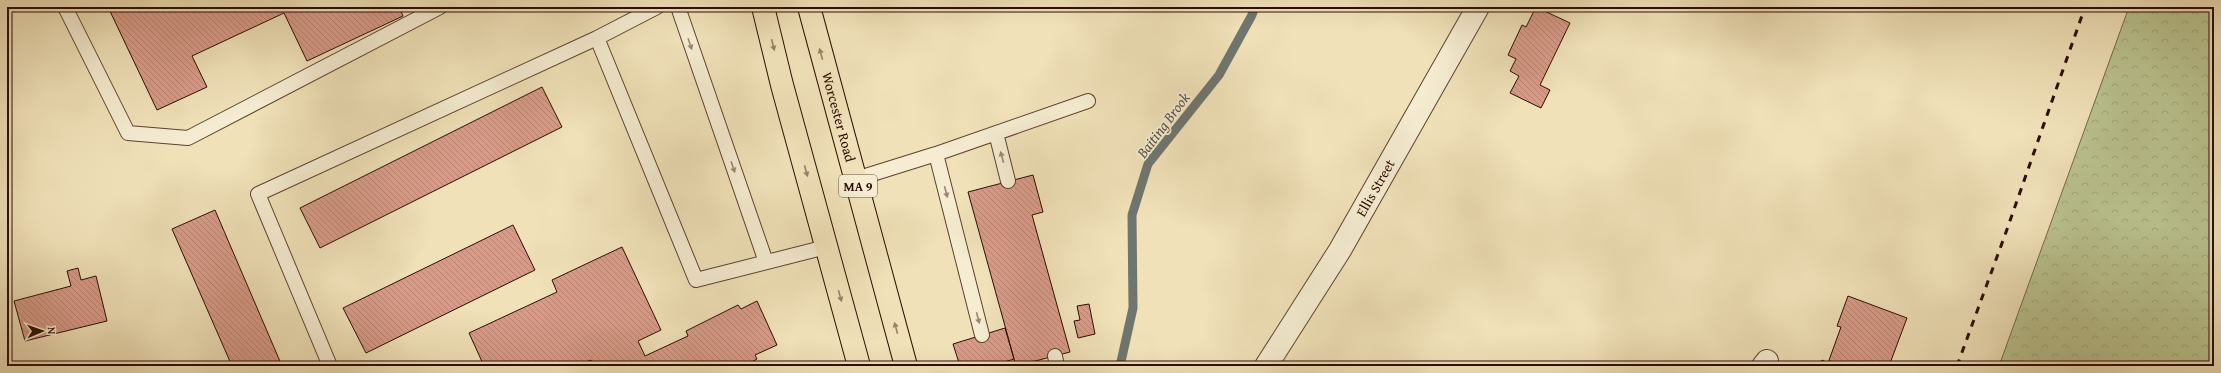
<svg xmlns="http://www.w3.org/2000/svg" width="2221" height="373" font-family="'Gentium Book Plus',serif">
	<defs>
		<pattern id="park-crowns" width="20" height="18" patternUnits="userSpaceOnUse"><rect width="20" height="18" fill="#bac38f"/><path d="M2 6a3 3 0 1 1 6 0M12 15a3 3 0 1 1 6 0" fill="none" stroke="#a0a67a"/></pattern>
		<pattern id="building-back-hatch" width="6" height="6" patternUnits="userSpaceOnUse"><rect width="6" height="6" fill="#d99b88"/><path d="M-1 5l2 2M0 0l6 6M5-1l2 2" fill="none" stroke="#ba8474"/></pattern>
	</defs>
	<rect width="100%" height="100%" fill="#f0e1b8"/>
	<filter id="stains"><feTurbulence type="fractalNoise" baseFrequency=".005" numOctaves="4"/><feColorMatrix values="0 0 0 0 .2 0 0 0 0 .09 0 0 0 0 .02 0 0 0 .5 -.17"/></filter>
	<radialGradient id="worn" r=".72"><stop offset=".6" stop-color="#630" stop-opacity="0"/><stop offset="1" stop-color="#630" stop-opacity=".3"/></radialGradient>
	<!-- park -->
	<path fill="url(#park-crowns)" stroke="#736848" d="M2129 7H2214V366H1999Z"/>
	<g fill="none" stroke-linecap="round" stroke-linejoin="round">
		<!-- stream -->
		<path stroke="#6f766e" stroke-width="9" d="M1120 366 1133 308 1132 215 1148 164 1219 75 1252 15 1255 7"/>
	</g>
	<!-- building -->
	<path fill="url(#building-back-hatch)" stroke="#2c0c01" d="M108 7H399L403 16 307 61 284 13 192 56 207 87 157 110Z
		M1536 7 1570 23 1540 85 1550 90 1541 108 1510 93 1519 76 1510 71 1516 59 1508 55 1522 25 1526 27Z
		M542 87 562 127 320 248 300 208Z
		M1033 175 1043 212 1032 215 1070 352 1016 366 968 192Z
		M215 210 282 366H232L172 229Z
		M513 225 535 270 366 353 343 308Z
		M622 247 661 330 638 341 645 356 688 336 686 331 738 305 741 309 757 301 777 345 755 355 757 359 744 366H593L591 360 578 366H484L469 333 557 292 552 280Z
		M78 268 81 280 96 276 107 321 25 341 14 301 71 286 67 271Z
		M1848 296 1907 318 1889 366H1820L1822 360 1828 363 1841 327 1837 326Z
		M1089 304 1095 334 1078 338 1074 321 1080 320 1077 306Z
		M1005 328 1014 359 991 366H960L953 344Z"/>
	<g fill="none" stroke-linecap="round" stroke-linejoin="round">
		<!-- service casing -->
		<g stroke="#5d412f" stroke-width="16">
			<path id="service" d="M65 7 128 133 188 138 440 7
				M657 7 597 38 696 280 826 247
				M678 7 766 262
				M996 133 1008 181
				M936 154 982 335
				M856 179 936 154 1088 101
				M1055 356 1057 366
				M330 366 258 194 597 38"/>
		</g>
		<!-- minor casing -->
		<g stroke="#5d412f" stroke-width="24">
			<g id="minor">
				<path id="s1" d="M1266 366 1340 250 1478 7"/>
				<path d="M1763 366 1767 361"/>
			</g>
		</g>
		<!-- trunk casing -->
		<g stroke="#2c0c01" stroke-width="24">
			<g id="trunk">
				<path d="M763 7 782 85 859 366"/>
				<path id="s2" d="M809 7 906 366"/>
			</g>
		</g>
		<!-- service -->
		<use href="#service" stroke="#f5ecd1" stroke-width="14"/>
		<!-- minor -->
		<use href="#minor" stroke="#f5ecd1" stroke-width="22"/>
		<!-- trunk -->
		<use href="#trunk" stroke="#f0e1b8" stroke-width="22"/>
		<!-- rail -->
		<path stroke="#2c0c01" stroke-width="3" stroke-dasharray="7 7" stroke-linecap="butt" d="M1957 366 2005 235 2085 7"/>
	</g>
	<!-- one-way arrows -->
	<defs><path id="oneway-solid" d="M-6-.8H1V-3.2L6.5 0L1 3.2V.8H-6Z"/></defs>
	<g fill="#9b8773">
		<use href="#oneway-solid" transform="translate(690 44) rotate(71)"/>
		<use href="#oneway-solid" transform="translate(1002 157) rotate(-105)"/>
		<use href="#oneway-solid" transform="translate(733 167) rotate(71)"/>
		<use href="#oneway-solid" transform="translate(946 192) rotate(76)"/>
		<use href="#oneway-solid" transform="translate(978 318) rotate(76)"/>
	</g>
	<g fill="#988166">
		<use href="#oneway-solid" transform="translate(773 45) rotate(76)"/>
		<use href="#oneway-solid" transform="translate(821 54) rotate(-105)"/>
		<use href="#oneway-solid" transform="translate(806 171) rotate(75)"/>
		<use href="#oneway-solid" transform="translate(840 296) rotate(75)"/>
		<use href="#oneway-solid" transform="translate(896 328) rotate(-105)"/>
	</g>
	<g text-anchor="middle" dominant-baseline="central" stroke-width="3.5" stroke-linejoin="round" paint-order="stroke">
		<!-- shield labels -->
		<rect fill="#f5ecd1" stroke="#684f3f" stroke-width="1" x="839" y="175" width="38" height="22" rx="3"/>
		<g font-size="13" font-weight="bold" fill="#2c0c01">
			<text x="858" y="186">MA 9</text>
		</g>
		<!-- street labels -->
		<g font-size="14" fill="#2c0c01" stroke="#f5ecd1">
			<text stroke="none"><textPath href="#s2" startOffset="114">Worcester Road</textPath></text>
			<text stroke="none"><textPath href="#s1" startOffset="209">Ellis Street</textPath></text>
		</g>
		<!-- water labels -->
		<g font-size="15" font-style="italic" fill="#595249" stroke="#f5ecd1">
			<text transform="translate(1163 125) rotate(-53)">Baiting Brook</text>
		</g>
	</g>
	<!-- margin -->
	<rect width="2221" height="373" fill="none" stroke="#f0e1b8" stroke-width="24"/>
	<rect x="8" y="8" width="2205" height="357" fill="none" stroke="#2c0c01" stroke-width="2"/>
	<rect x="12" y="12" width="2197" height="349" fill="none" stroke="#2c0c01"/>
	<!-- north arrow -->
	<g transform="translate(42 331) rotate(88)" stroke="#f5ecd1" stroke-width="3" paint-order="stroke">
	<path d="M0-3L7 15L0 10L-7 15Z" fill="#2c0c01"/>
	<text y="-6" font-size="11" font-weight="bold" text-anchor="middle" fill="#2c0c01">N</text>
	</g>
	<rect width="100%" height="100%" filter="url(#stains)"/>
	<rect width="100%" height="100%" fill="url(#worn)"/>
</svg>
